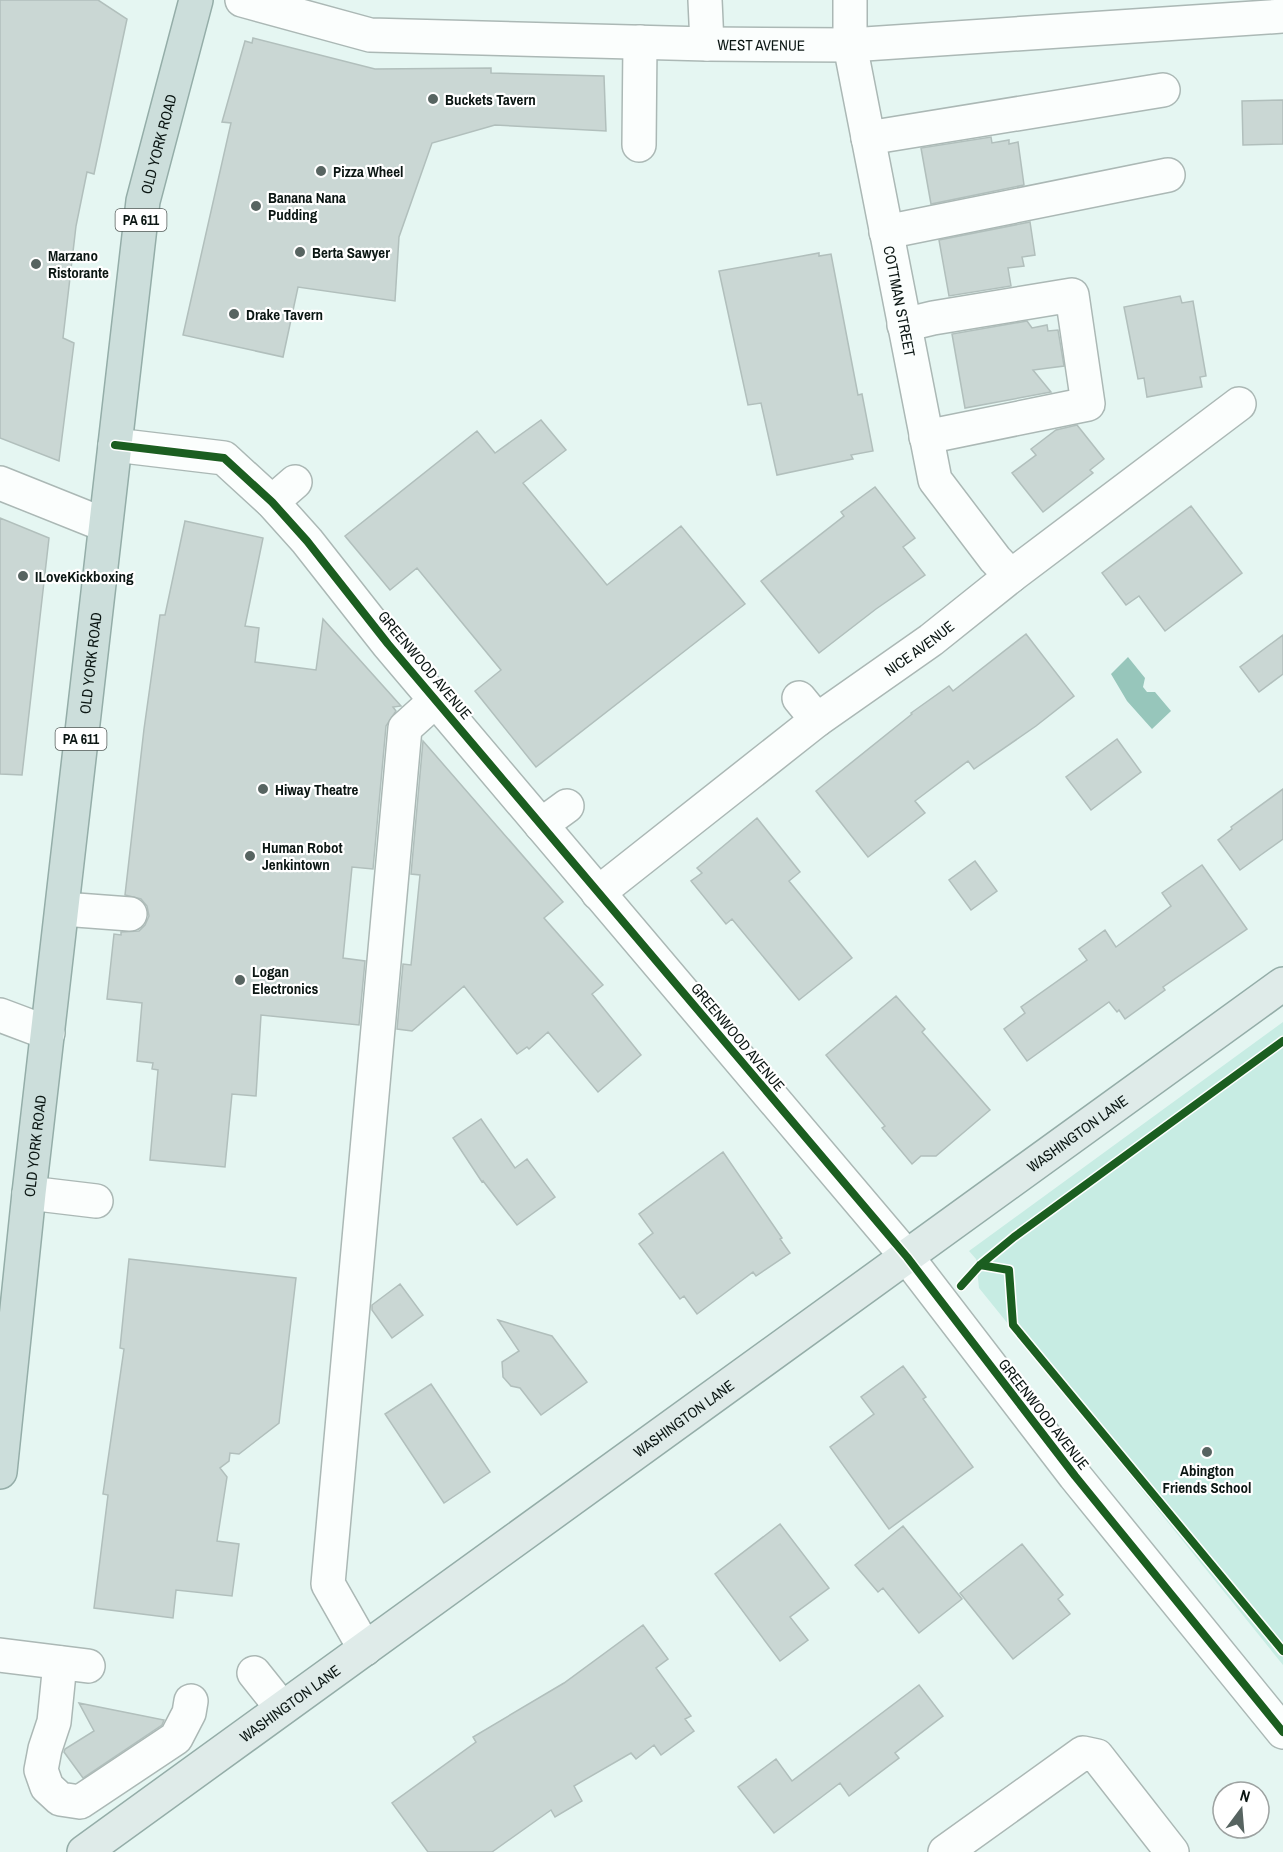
<svg xmlns="http://www.w3.org/2000/svg" width="1283" height="1852" font-family="'Archivo Narrow',sans-serif">
	<rect width="100%" height="100%" fill="#e5f6f2"/>
	<!-- green -->
	<path fill="#c7ece3" d="M1283 1022V1665L979 1288 976 1259 969 1251Z"/>
	<!-- water -->
	<path fill="#97c6bb" d="M1128 657 1145 678 1143 687 1147 692H1155L1171 711 1152 729 1127 701 1111 674Z"/>
	<!-- building -->
	<path fill="#cad7d4" stroke="#b1bfbc" stroke-width="1.5" d="M0 0H98L127 19 94 174 87 172 76 226 63 338 74 343 59 461 0 438Z
		M253 38 375 69 491 68V73L604 76 606 131 495 125 432 143 399 237 395 301 298 287 283 357 183 335 231 123 222 122 245 41 252 43Z
		M1283 100V144L1243 145 1242 101Z
		M991 137 992 143 1009 140V144L1018 142 1024 185 931 204 921 148Z
		M1030 222 1035 255 1022 257 1024 266 1008 268 1011 286 949 296 939 240Z
		M819 253V256L831 254 858 395 862 394 873 451 851 455 853 459 777 475 761 403 748 405 719 271Z
		M1180 296 1182 303 1193 301 1206 376 1200 377 1202 387 1147 397 1144 378 1138 379 1124 307Z
		M1027 321 1032 328 1047 325 1048 331 1058 330 1064 366 1033 370 1051 392 965 408 952 334Z
		M541 420 566 450 523 483 607 585 681 526 745 604 536 767 475 691 501 670 417 568 390 590 345 536 477 431 495 453Z
		M1077 425 1104 459 1090 470 1093 473 1043 512 1012 473 1036 455 1031 449 1056 430Z
		M875 487 915 538 903 547 925 575 876 609 819 653 761 581 844 516 841 512Z
		M1191 506 1242 573 1165 631 1139 596 1126 605 1102 573Z
		M0 518 49 538 22 775 0 774Z
		M185 521 263 538 245 626 259 628 255 662 316 670 323 619 401 706 393 707 396 711 386 726 373 869 352 867 343 958 365 961 359 1025 261 1015 256 1096 232 1094 225 1167 150 1160 158 1070 152 1069 153 1063 137 1061 142 1003 107 999 114 934 121 935V932L139 931 145 925 149 916 147 906 141 899 125 895 144 729 160 615H165Z
		M1026 634 1074 696 1036 726 974 769 968 761 915 801 925 813 868 857 816 791 912 714 911 713 949 686 953 691Z
		M1283 635V674L1259 692 1240 667Z
		M1117 739 1141 772 1091 810 1066 777Z
		M423 741 563 902 544 918 603 985 592 994 641 1055 598 1092 548 1032 529 1049 527 1047 517 1054 464 986 412 1031 397 1029 403 964 411 965 420 875 411 874Z
		M1283 789V839L1240 870 1218 840 1232 829 1231 827Z
		M757 818 800 872 789 881 852 958 799 1000 732 919 726 924 691 881 702 873 697 868Z
		M975 861 997 891 971 910 949 880Z
		M1202 865 1247 929 1163 987 1165 990 1125 1019 1119 1010 1117 1012 1109 1002 1027 1061 1004 1029 1025 1013 1021 1007 1087 960 1079 949 1105 930 1116 947 1171 906 1162 893Z
		M896 996 925 1029 922 1032 990 1110 936 1156H921L912 1164 882 1128 885 1126 826 1055Z
		M481 1119 515 1168 527 1159 555 1197 517 1225 483 1181 482 1182 453 1138Z
		M723 1152 782 1238 780 1239 790 1253 756 1276 753 1272 697 1314 684 1296 680 1299 639 1244 653 1233 639 1214Z
		M129 1259 296 1278 279 1423 239 1454 230 1453 229 1461 220 1468 227 1477 217 1541 239 1544 232 1596 176 1590 173 1618 94 1608 108 1495 103 1494 124 1349 120 1348Z
		M400 1284 423 1315 392 1338 372 1310V1305Z
		M498 1320 552 1336 587 1382 541 1415 520 1388 511 1386 503 1377 502 1362 519 1351Z
		M903 1366 926 1397 923 1399 973 1467 889 1529 830 1447 874 1414 861 1397Z
		M431 1384 490 1472 444 1503 385 1414Z
		M780 1524 829 1588 790 1617 808 1640 780 1661 715 1574Z
		M903 1526 962 1599 919 1633 883 1588 878 1592 855 1565Z
		M1022 1544 1063 1595 1058 1599 1070 1614 1013 1659 960 1593Z
		M643 1625 668 1659 656 1668 691 1716 685 1719 694 1731 661 1755 654 1745 636 1759 631 1753 574 1786 582 1801 555 1817 551 1810 492 1852H428L392 1803 476 1742 473 1737 564 1683Z
		M919 1685 943 1716 895 1753 899 1758 849 1796 840 1783 774 1833 738 1787 776 1759 792 1781Z
		M79 1703 164 1720 162 1725 83 1778 64 1752 65 1749 94 1731Z"/>
	<g fill="none" stroke-linecap="round" stroke-linejoin="round">
		<!-- minor casing -->
		<g stroke="#abb8b5" stroke-width="36">
			<g id="minor">
				<path id="s1" d="M242 0 370 35 707 44 850 45 1283 16"/>
				<path d="M705 0 707 44"/>
				<path id="s2" d="M850 0V45L935 480 995 559 1011 576"/>
				<path d="M868 138 1163 90"/>
				<path d="M639 145 640 42"/>
				<path d="M886 232 1168 175"/>
				<path d="M904 325 933 318 1072 295 1088 404 926 437"/>
				<path d="M115 445 224 458 272 502 307 541 388 644 907 1257 1075 1476 1283 1732"/>
				<path d="M0 483 105 525"/>
				<path d="M272 502 295 482"/>
				<path d="M799 698 817 720"/>
				<path d="M541 825 567 806"/>
				<path id="s3" d="M598 893 817 720 931 640 1011 576 1239 404"/>
				<path d="M63 909 130 914"/>
				<path d="M0 1015 48 1033"/>
				<path d="M29 1193 96 1201"/>
				<path d="M365 1649 328 1584 405 728 436 700"/>
				<path d="M0 1655 88 1666"/>
				<path d="M60 1663 54 1722 45 1749 41 1770 47 1787 60 1799 80 1802 176 1738 189 1713 191 1701"/>
				<path d="M254 1673 282 1708"/>
				<path d="M945 1852 1083 1753 1097 1756 1172 1852"/>
			</g>
		</g>
		<!-- major casing -->
		<g stroke="#94ada8" stroke-width="36">
			<g id="major">
				<path id="s4" d="M84 1852 1283 984"/>
			</g>
		</g>
		<!-- highway casing -->
		<g stroke="#94ada8" stroke-width="36">
			<g id="highway">
				<path id="s5" d="M0 1472 29 1193 143 201 196 0"/>
			</g>
		</g>
		<!-- minor -->
		<use href="#minor" stroke="#fbfefd" stroke-width="33"/>
		<!-- major -->
		<use href="#major" stroke="#dfebe9" stroke-width="33"/>
		<!-- highway -->
		<use href="#highway" stroke="#ccdedb" stroke-width="33"/>
		<!-- cycleway casing -->
		<g stroke="#fff" stroke-width="11">
			<path id="cycleway" d="M115 445 224 458 272 502 307 541 388 644 907 1257 1075 1476 1283 1732
				M980 1265 1009 1270 1013 1325 1283 1651
				M961 1286 980 1265 1014 1237 1283 1041"/>
		</g>
		<!-- cycleway -->
		<use href="#cycleway" stroke="#1b5e20" stroke-width="8"/>
	</g>
	<!-- markers -->
	<g fill="#576461" stroke="#fff" stroke-width="2">
		<circle cx="433" cy="99" r="6"/>
		<circle cx="321" cy="171" r="6"/>
		<circle cx="256" cy="206" r="6"/>
		<circle cx="300" cy="252" r="6"/>
		<circle cx="36" cy="264" r="6"/>
		<circle cx="234" cy="314" r="6"/>
		<circle cx="23" cy="576" r="6"/>
		<circle cx="263" cy="789" r="6"/>
		<circle cx="250" cy="856" r="6"/>
		<circle cx="240" cy="980" r="6"/>
		<circle cx="1207" cy="1452" r="6"/>
	</g>
	<g text-anchor="middle" dominant-baseline="central" stroke-width="4.5" stroke-linejoin="round" paint-order="stroke">
		<!-- shield labels -->
		<g fill="#fff" stroke="#545c5a" stroke-width="1.5">
			<rect x="115.5" y="209" width="51" height="22" rx="4.5"/>
			<rect x="55.5" y="728" width="51" height="22" rx="4.5"/>
		</g>
		<g font-size="14" font-weight="bold" fill="#0b1613">
			<text x="141" y="220">PA 611</text>
			<text x="81" y="739">PA 611</text>
		</g>
		<!-- street labels -->
		<g font-size="15" fill="#0b1613" stroke="#fff">
			<text stroke="none"><textPath href="#s1" startOffset="524">WEST AVENUE</textPath></text>
			<text stroke="none"><textPath href="#s5" startOffset="1338">OLD YORK ROAD</textPath></text>
			<text stroke="none"><textPath href="#s2" startOffset="306">COTTMAN STREET</textPath></text>
			<text stroke="none"><textPath href="#s3" startOffset="404">NICE AVENUE</textPath></text>
			<text stroke="none"><textPath href="#s5" startOffset="814">OLD YORK ROAD</textPath></text>
			<text transform="translate(425 665) rotate(50)">GREENWOOD AVENUE</text>
			<text transform="translate(738 1037) rotate(50)">GREENWOOD AVENUE</text>
			<text stroke="none"><textPath href="#s4" startOffset="1226">WASHINGTON LANE</textPath></text>
			<text stroke="none"><textPath href="#s5" startOffset="328">OLD YORK ROAD</textPath></text>
			<text transform="translate(1044 1414) rotate(52)">GREENWOOD AVENUE</text>
			<text stroke="none"><textPath href="#s4" startOffset="740">WASHINGTON LANE</textPath></text>
			<text stroke="none"><textPath href="#s4" startOffset="254">WASHINGTON LANE</textPath></text>
		</g>
		<!-- poi labels -->
		<g font-size="15" font-weight="bold" fill="#0b1613" stroke="#fff" text-anchor="start">
			<text x="445" y="99">Buckets Tavern</text>
			<text x="333" y="171">Pizza Wheel</text>
			<text x="268" y="197">Banana Nana<tspan x="268" dy="17">Pudding</tspan></text>
			<text x="312" y="252">Berta Sawyer</text>
			<text x="48" y="255">Marzano<tspan x="48" dy="17">Ristorante</tspan></text>
			<text x="246" y="314">Drake Tavern</text>
			<text x="35" y="576">ILoveKickboxing</text>
			<text x="275" y="789">Hiway Theatre</text>
			<text x="262" y="847">Human Robot<tspan x="262" dy="17">Jenkintown</tspan></text>
			<text x="252" y="971">Logan<tspan x="252" dy="17">Electronics</tspan></text>
			<text x="1207" y="1470" text-anchor="middle">Abington<tspan x="1207" dy="17">Friends School</tspan></text>
		</g>
	</g>
	<!-- north arrow -->
	<g transform="translate(1241 1810) rotate(16)"><circle r="28" fill="#ffffff" stroke="#9da2a1" stroke-width="1.5"/>
	<path d="M0-4.5L10 22L0 15L-10 22Z" fill="#576461"/>
	<text y="-9" font-size="16" font-weight="bold" text-anchor="middle" fill="#0b1613">N</text>
	</g>
</svg>
